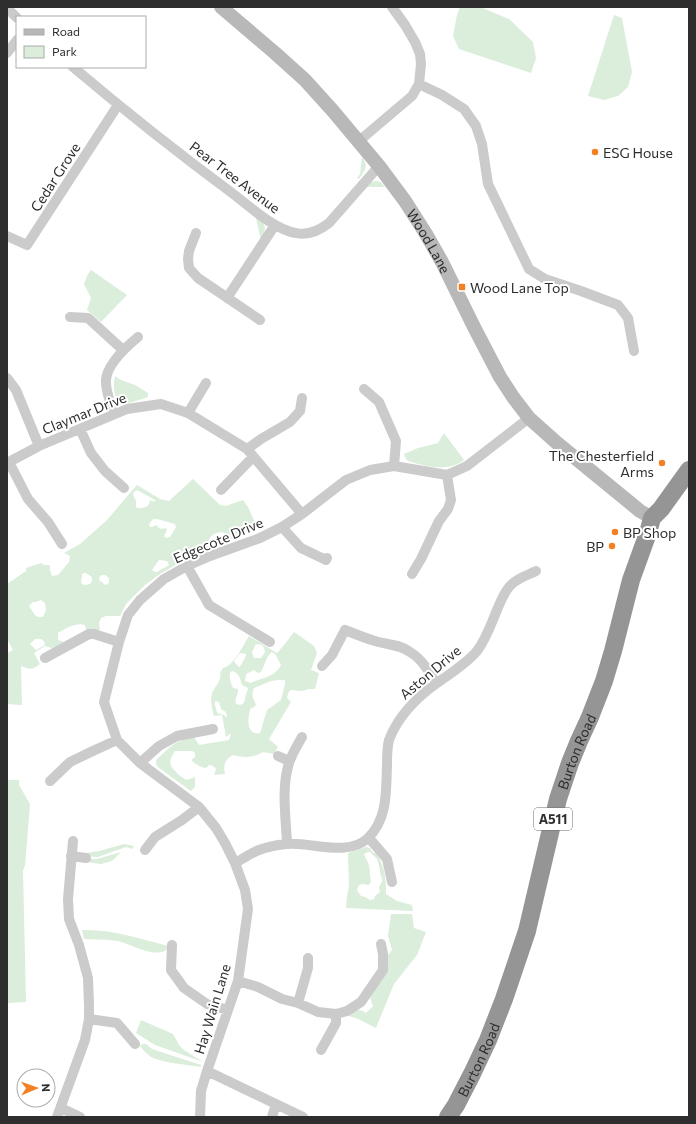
<svg xmlns="http://www.w3.org/2000/svg" width="696" height="1124" font-family="Commissioner,sans-serif">
	<rect width="100%" height="100%" fill="#fff"/>
	<!-- green -->
	<path fill="#dbeddb" fill-rule="evenodd" d="M460 7H480L509 19 533 42 536 58 531 73 459 49 453 36 457 15Z
		M614 15 622 18 632 72 628 87 618 96 604 100 588 96Z
		M362 157C369 167 365 170 359 179L357 178 360 174Z
		M375 181C380 181 382 183 385 187H367L369 183Z
		M255 214C265 223 268 227 261 240Z
		M91 270 127 295 101 322 87 310 91 298 84 284 87 276Z
		M115 376 121 380 135 385 148 393V397L126 404 120 403C113 396 113 385 115 376Z
		M444 433 464 460C448 472 429 467 411 462 407 461 405 458 404 454L418 448 438 443Z
		M193 479 220 505 226 506 243 500 248 507 257 527 230 540C225 524 203 536 208 549L179 563 160 574 145 585 126 604 120 616H106L101 618 99 623 100 630H86L85 625C77 622 66 628 58 633V640L64 642 52 648 45 646 34 653 40 664C31 671 30 669 21 666L22 705 7 704V653L13 650 7 639V584L26 571V568L41 563 44 565H49L50 566V571L52 576 58 575 69 562 70 556 64 553 80 544 107 520 137 485 160 499 169 501ZM137 490 155 500V502L150 500C149 508 144 508 137 508L136 506V501L133 495 134 492ZM153 519H157L175 524 176 527 170 537 166 538 164 536 167 530 166 528C161 529 159 530 157 525L154 526 152 527H150L149 524ZM159 560 167 561 169 565 157 572H155L152 570ZM83 573H86L92 577V581L90 584 85 585 82 584 81 582 82 575ZM102 575H105L109 578V583L106 585 104 584 99 580 100 576ZM41 600 45 603 46 610 43 617H38L35 615 29 606 33 602H36ZM35 639C39 638 45 639 45 645L36 650 30 644Z
		M294 632 314 646 317 653 311 670 319 673 315 689H309L302 691 291 690 288 693 287 698 291 702 269 739 278 747 274 754 263 752C253 758 244 758 233 755 225 759 223 765 225 774L214 775 216 769 213 766 209 765 206 768C200 767 195 764 191 760L195 757V753L192 751H175C169 760 168 764 176 772 180 776 183 778 187 780L195 777V787L191 791 159 768C156 765 155 763 157 759 172 746 173 741 194 737L199 745 229 740 231 734H230L226 737 222 715 214 716C212 709 210 700 212 693 215 686 222 681 220 673L223 668C235 665 243 645 249 636L277 653 284 645ZM256 644 262 645 264 648 265 652 261 658H254L252 652ZM272 652 275 654 281 665C274 678 263 677 251 683L245 681 246 674 254 670 258 673 261 672C265 665 266 656 272 652ZM240 653 246 654V656L241 665 239 667 235 663 234 661ZM232 671C240 673 240 679 242 685L248 688C248 690 247 692 246 694 244 700 246 707 236 704 234 698 239 694 238 689L233 688C231 684 229 678 230 673ZM278 680H285V684L281 700 267 710 260 733C246 736 247 717 251 708H253L256 705C253 697 251 696 254 688L271 681ZM215 701 219 702 221 709 226 712 227 717H226L224 715 217 713 215 705Z
		M7 780H19V785L30 804 25 866 23 870 26 1002 7 1003Z
		M124 844 134 846 132 849 126 847 98 857 86 856 87 853 99 851Z
		M366 847 370 848 373 853H376C385 866 386 878 386 894L397 901 412 905 413 911 346 908 347 896 349 886 348 853ZM368 852H370L377 859 379 865 380 873 382 879V882L379 887 380 892 375 896 374 899 370 900 365 897 361 896 357 890 359 885 363 884 368 885 370 884 371 880C369 875 371 869 368 863 367 859 365 858 364 854Z
		M121 852 112 861 101 864 86 862V859H97Z
		M391 914H412L414 928 426 932 417 955 394 984 376 1028 358 1019 346 1015C353 1011 359 1007 366 1013L373 1006 370 998 388 955 392 950 388 936Z
		M82 930C112 929 140 939 169 946 162 962 130 944 118 941 107 939 95 940 84 939Z
		M141 1020 173 1034 179 1045 184 1050 203 1062 155 1045 136 1033Z
		M142 1044H146L152 1049 201 1065V1067C185 1064 166 1064 151 1057 147 1054 143 1050 140 1046Z"/>
	<g fill="none" stroke-linecap="round" stroke-linejoin="round">
		<!-- street -->
		<path stroke="#cbcbcb" stroke-width="10" d="M7 8 17 18
			M7 53 17 40
			M73 67C125 111 178 153 232 193 249 206 275 230 296 233 309 236 320 230 329 223L379 166
			M419 84 442 95 464 109 476 126 482 144 488 184 529 269 545 279 581 291 618 305 628 318 634 351
			M359 141 412 96 419 84 421 64 420 54 415 42 405 25 392 7
			M196 233 189 251 188 259 189 268 198 278 260 320
			M7 236 27 245 118 105
			M227 298 275 225
			M70 317 88 318 123 350
			M7 378 16 390 39 446
			M364 389 379 402 396 441 394 466
			M188 413 206 383
			M114 414C111 405 105 390 106 380 107 364 126 347 138 337
			M80 429 91 453 105 471 124 488
			M247 449 261 439 290 422 300 411 302 398
			M9 462 28 499 48 522 62 544
			M7 463 39 446 127 409 161 404 188 413 247 449 302 514
			M221 490 253 457
			M282 527 301 548 326 560 327 558
			M187 566 209 605 270 642
			M412 574 421 559 439 521 448 509 451 500 447 475
			M45 658 89 634H94L119 642
			M322 666 332 655 345 630C355 634 365 638 375 641 387 645 400 644 410 652 422 659 429 672 436 683
			M278 756 289 761
			M140 763 159 746 177 736 213 729
			M50 781 70 762 95 750 117 740
			M369 838 387 859 392 882
			M287 844C286 817 281 789 289 763 292 754 297 746 302 737
			M145 850 155 837 182 820 199 807
			M71 856 86 858
			M235 863C243 859 251 853 259 850 267 847 277 845 286 844 310 841 347 858 368 838 388 819 386 790 387 764 387 757 387 748 389 740 398 716 416 698 437 683 451 673 466 664 477 651 486 639 491 624 497 610 501 601 504 591 512 584 518 578 528 575 536 571
			M172 945 171 970 184 988 207 1004 228 1010
			M238 981 258 987 282 999 298 1003 318 1012 336 1014 347 1011 361 1002 383 970V954L381 944
			M298 1003 308 968V958
			M89 1019 117 1023 135 1044
			M321 1050 336 1023V1014
			M207 1071 303 1117
			M61 1108 80 1117
			M57 1117 85 1040 89 1019V1005L88 978 79 945 69 919 68 899 73 841
			M200 1117 201 1091 207 1071 238 981 248 909 245 890 235 863 225 843 216 828 199 807 140 763 117 740 104 702 119 642 128 615 140 600 164 579 187 566 210 556 260 538 282 527 302 514 346 480 370 470 394 466 447 475 467 466 529 418
			M272 1117 276 1104"/>
		<!-- secondary -->
		<path stroke="#b8b8b8" stroke-width="14" id="s1" d="M221 7 275 53 305 80 333 111 379 166 405 201 426 234 442 262 474 327 500 377 513 397 529 418 557 443 640 511 652 518"/>
		<!-- highway -->
		<path stroke="#959595" stroke-width="18" id="s2" d="M448 1117 456 1105 472 1074 488 1040 504 999 527 931 558 799 570 763 579 741 590 717 604 681 613 651 631 580 648 533 652 518 661 509 689 470"/>
	</g>
	<!-- markers -->
	<g fill="#f38123" stroke="#fff" stroke-width="1.5">
		<circle cx="595" cy="152" r="4"/>
		<rect x="458" y="283" width="8" height="8" rx="2"/>
		<circle cx="662" cy="463" r="4"/>
		<circle cx="615" cy="532" r="4"/>
		<circle cx="612" cy="546" r="4"/>
	</g>
	<g text-anchor="middle" dominant-baseline="central" stroke-width="4" stroke-linejoin="round" paint-order="stroke">
		<!-- shield labels -->
		<rect fill="#fff" stroke="#6d6d6d" stroke-width="1" x="534" y="808" width="38" height="22" rx="3"/>
		<g font-size="13" font-weight="bold" fill="#2e2e2e">
			<text x="553" y="819">A511</text>
		</g>
		<!-- poi labels -->
		<g font-size="14" fill="#2e2e2e" stroke="#fff" text-anchor="start">
			<text x="603" y="152">ESG House</text>
			<text x="470" y="287">Wood Lane Top</text>
			<text x="654" y="455" text-anchor="end">The Chesterfield<tspan x="654" dy="16">Arms</tspan></text>
			<text x="623" y="532">BP Shop</text>
			<text x="604" y="546" text-anchor="end">BP</text>
		</g>
		<!-- street labels -->
		<g font-size="14" fill="#2e2e2e" stroke="#fff">
			<text transform="translate(55 177) rotate(-57)">Cedar Grove</text>
			<text transform="translate(235 177) rotate(37)">Pear Tree Avenue</text>
			<text stroke="none"><textPath href="#s1" startOffset="315">Wood Lane</textPath></text>
			<text transform="translate(84 413) rotate(-22)">Claymar Drive</text>
			<text transform="translate(218 540) rotate(-23)">Edgecote Drive</text>
			<text transform="translate(430 672) rotate(-40)">Aston Drive</text>
			<text stroke="none"><textPath href="#s2" startOffset="389">Burton Road</textPath></text>
			<text transform="translate(212 1009) rotate(-73)">Hay Wain Lane</text>
			<text stroke="none"><textPath href="#s2" startOffset="65">Burton Road</textPath></text>
		</g>
	</g>
	<!-- border -->
	<rect width="696" height="1124" fill="none" stroke="#2e2e2e" stroke-width="16"/>
	<!-- legend -->
	<rect x="16" y="16" width="130" height="52" fill="#ffffff" stroke="#ababab"/>
	<rect x="24" y="29" width="20" height="6" fill="#b8b8b8" stroke="#ababab"/>
	<text x="52" y="36" font-size="12" fill="#2e2e2e">Road</text>
	<rect x="24" y="46" width="20" height="12" fill="#dbeddb" stroke="#ababab"/>
	<text x="52" y="56" font-size="12" fill="#2e2e2e">Park</text>
	<!-- north arrow -->
	<g transform="translate(36 1088) rotate(88)"><circle r="19" fill="#ffffff" stroke="#ababab"/>
	<path d="M0-3L7 15L0 10L-7 15Z" fill="#f38123"/>
	<text y="-6" font-size="11" font-weight="bold" text-anchor="middle" fill="#2e2e2e">N</text>
	</g>
</svg>
